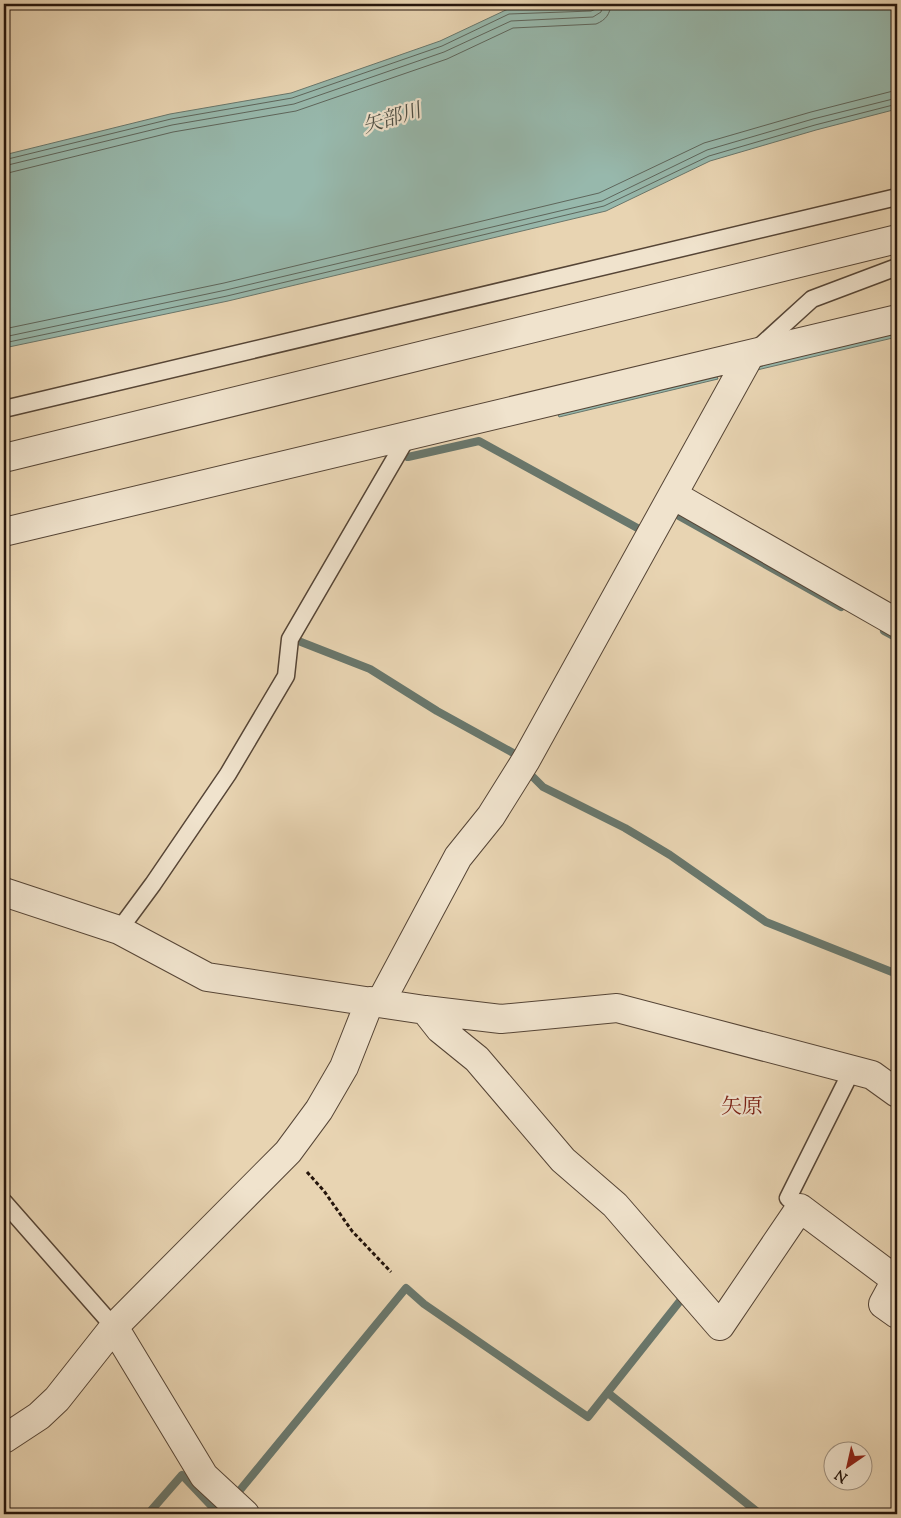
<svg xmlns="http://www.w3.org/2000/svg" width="901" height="1518" font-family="'Sorts Mill Goudy','Noto Serif JP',serif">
	<rect width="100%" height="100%" fill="#e8d4b2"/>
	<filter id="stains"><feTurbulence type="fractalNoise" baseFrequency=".004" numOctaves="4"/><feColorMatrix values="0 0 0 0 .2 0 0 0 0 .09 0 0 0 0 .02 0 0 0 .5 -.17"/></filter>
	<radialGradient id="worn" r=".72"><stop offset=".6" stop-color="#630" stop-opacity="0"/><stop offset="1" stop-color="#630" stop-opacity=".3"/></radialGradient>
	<!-- water -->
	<path fill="#97b8ac" stroke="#69776c" d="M634 4H897V109L816 130 710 161 606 211 228 301 4 348V155L170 114 291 93 440 41 508 9Z
		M897 331V337L757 370 756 364Z
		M716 374 718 379 559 417 557 412Z"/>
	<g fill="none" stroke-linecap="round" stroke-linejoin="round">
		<!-- shore -->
		<path stroke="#5e665c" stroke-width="1" d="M4 160 171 119 292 98 442 46 509 14 591 11 596 9 597 4
			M4 166 172 125 294 104 444 52 511 21 593 17 601 12 603 4
			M4 174 173 132 296 111 447 59 513 28 596 24C606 20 610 14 611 4
			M4 329 224 283 599 193 704 143 811 112 897 90
			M4 337 226 290 602 201 707 150 813 119 897 98
			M4 343 227 296 604 206 709 156 815 125 897 104"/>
		<!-- stream -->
		<path stroke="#69776c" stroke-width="8" d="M408 457 479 441 641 530
			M679 516 841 607
			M884 631 897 638
			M301 642 370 669 437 711 515 754
			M533 777 543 787 625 828 670 855 766 922 897 974
			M608 1393 760 1514
			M236 1495 406 1288 424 1304 588 1417 680 1301
			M148 1514 182 1475 219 1514"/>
		<!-- service casing -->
		<g stroke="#564536" stroke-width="19">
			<path id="service" d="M757 349 812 299 897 267
				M4 409 897 197
				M119 930 153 884 228 774 286 676 290 639 408 436
				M4 1202 114 1327
				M800 1208 788 1198 852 1070"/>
		</g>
		<!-- minor casing -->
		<g stroke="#564536" stroke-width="30">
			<path id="minor" d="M4 458 897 239
				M673 495 897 623
				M4 532 897 319
				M4 892 119 930 207 977 425 1010 501 1019 617 1008 872 1075 897 1093
				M380 1003 458 857 491 816 526 760 750 355
				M425 1010 440 1029 477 1059 563 1160 615 1205 720 1326 800 1208 896 1280 883 1304 897 1314
				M114 1327 204 1476 245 1514
				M4 1439 39 1416 57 1399 114 1327 288 1152 319 1110 344 1067 370 1001"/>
		</g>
		<!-- path -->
		<path stroke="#25150c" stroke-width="3" stroke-dasharray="4 2.5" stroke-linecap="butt" d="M307 1172 324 1191 352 1231 391 1272"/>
		<!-- service -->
		<use href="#service" stroke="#f0e3cd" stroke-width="16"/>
		<!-- minor -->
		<use href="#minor" stroke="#f0e3cd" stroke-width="28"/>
	</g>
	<g text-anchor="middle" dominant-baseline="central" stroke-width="4.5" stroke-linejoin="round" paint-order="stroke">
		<!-- water labels -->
		<g font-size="20" font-style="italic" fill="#4d4e44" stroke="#f0e3cd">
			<text transform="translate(392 120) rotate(-17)">矢部川</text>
		</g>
		<!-- quarter labels -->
		<g font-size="21" fill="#7a1f14" stroke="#f0e3cd">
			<text x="742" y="1108">矢原</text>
		</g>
	</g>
	<!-- margin -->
	<rect width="901" height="1518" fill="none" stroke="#e8d4b2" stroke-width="20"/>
	<rect x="5" y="5" width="891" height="1508" fill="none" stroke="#25150c" stroke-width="2.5"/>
	<rect x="10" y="10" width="881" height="1498" fill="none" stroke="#25150c"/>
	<!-- north arrow -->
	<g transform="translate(848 1466) rotate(214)"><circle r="24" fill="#f0e3cd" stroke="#9f9180"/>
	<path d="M0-4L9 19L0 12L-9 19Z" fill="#8f2418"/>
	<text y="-8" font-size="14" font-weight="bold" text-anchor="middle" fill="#25150c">N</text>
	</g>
	<rect width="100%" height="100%" filter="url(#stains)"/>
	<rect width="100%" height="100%" fill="url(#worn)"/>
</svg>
